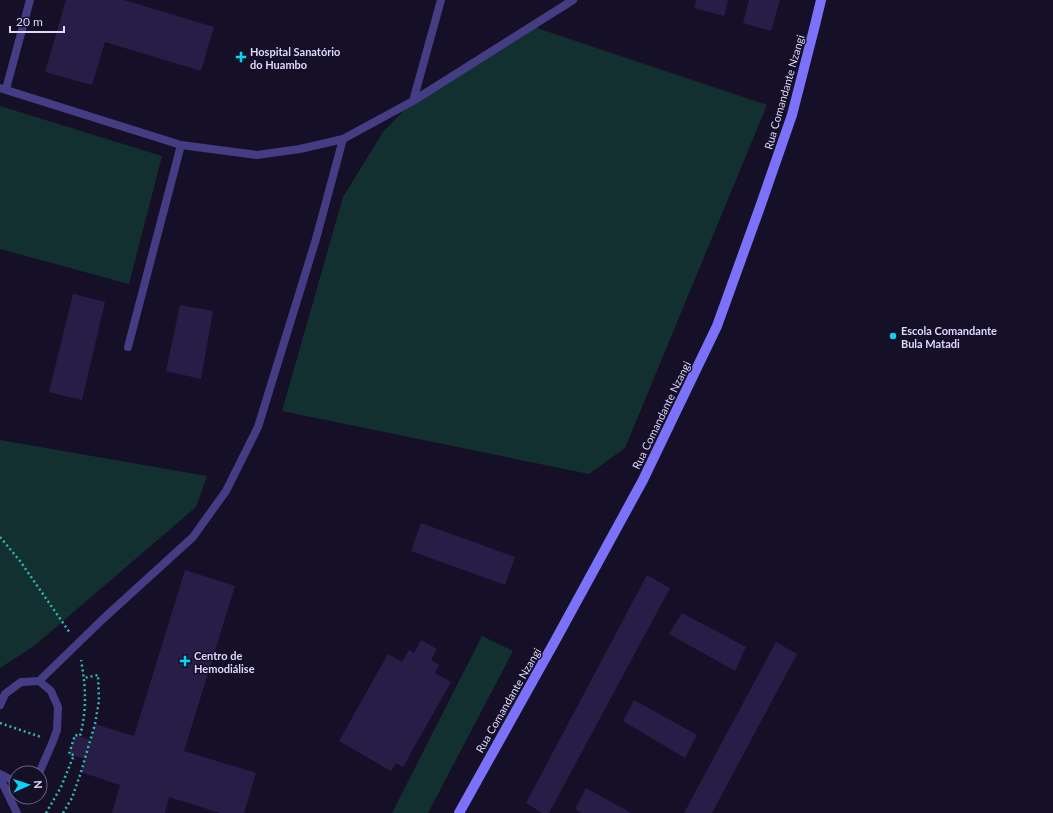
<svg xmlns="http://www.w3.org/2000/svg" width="1053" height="813" font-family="Lato,sans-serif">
	<rect width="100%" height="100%" fill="#151027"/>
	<!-- green -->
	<path fill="#133031" d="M531 26 767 105 625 448 589 474 282 411 343 197 383 132 413 101Z
		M0 106 162 156 129 284 0 249Z
		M0 440 207 476 196 507 34 646 0 668Z
		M482 636 513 651 428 813H392Z"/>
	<!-- building -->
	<path fill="#281d47" d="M66 0H124L214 27 201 71 105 42 92 85 45 72Z
		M696 0H728L724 16 694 8Z
		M749 0H780L771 31 743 23Z
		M73 294 105 302 82 400 49 392Z
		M180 305 213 311 201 379 166 371Z
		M421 523 515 557 505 585 411 551Z
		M185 570 235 586 184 751 256 773 244 813H220L169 797 165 813H112L120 785 81 772 85 759 69 754 75 735 91 740 95 724 134 736Z
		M647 575 670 588 549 813H542L526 803Z
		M682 613 746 647 735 671 669 634Z
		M421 640 437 649 431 660 439 665 435 673 451 682 403 767 396 763 391 771 339 741 388 654 402 662 409 650 414 653Z
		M776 642 797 654 712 813H684Z
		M634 700 697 735 685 758 623 721Z
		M586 788 631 813H581L575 809Z"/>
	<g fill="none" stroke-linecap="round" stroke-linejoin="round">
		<!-- path -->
		<path stroke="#33b6b5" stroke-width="2.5" stroke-dasharray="2 3" stroke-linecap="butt" d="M0 537 20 561 70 633
			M0 723 41 737
			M46 813 61 787 74 755 69 754 75 735 80 736C87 709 86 688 81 660
			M63 813 72 798 81 772 95 724 99 701 98 675 84 678"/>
		<!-- lane -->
		<path stroke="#443d84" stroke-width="8" d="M0 88 181 145 257 155 300 149 343 139 413 101 573 0
			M6 89 30 0
			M413 101 441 0
			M128 347 181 145
			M39 681 104 618 193 537 226 491 258 427 316 239 343 139
			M0 705 5 694 21 682 39 681 51 691 58 707 57 730 53 741 40 771 36 773
			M0 774 12 780H16
			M0 778 17 813"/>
		<!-- secondary -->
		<path stroke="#7c71fb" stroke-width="10" d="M459 813 555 641 643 480 717 326 760 207 792 115 815 25 821 0"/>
	</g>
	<!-- markers -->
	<g fill="#09d3f8" stroke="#151027" stroke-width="1.5">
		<path d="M239 51h4v4h4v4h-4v4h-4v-4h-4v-4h4z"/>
		<circle cx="893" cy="336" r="4"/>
		<path d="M183 655h4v4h4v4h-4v4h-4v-4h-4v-4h4z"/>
	</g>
	<g text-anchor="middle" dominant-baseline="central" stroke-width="3" stroke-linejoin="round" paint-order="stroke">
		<!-- poi labels -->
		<g font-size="11" font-weight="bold" fill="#ded7fe" stroke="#151027" text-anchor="start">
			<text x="250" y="51">Hospital Sanatório<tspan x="250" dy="13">do Huambo</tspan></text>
			<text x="901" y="330">Escola Comandante<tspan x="901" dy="13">Bula Matadi</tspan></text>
			<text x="194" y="655">Centro de<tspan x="194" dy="13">Hemodiálise</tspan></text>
		</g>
		<!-- street labels -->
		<g font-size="11" fill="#ded7fe" stroke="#151027">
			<text transform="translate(784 92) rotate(-74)">Rua Comandante Nzangi</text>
			<text transform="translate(661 415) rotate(-64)">Rua Comandante Nzangi</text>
			<text transform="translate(508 700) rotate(-60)">Rua Comandante Nzangi</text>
		</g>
	</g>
	<!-- north arrow -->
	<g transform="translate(28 785) rotate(87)"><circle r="19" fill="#151027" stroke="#65607d"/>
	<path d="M0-3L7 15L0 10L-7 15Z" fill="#09d3f8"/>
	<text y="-6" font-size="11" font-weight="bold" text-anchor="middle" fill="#ded7fe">N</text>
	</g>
	<!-- scale -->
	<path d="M10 26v6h54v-6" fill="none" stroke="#ded7fe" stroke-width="2"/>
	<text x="16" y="26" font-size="12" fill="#ded7fe" stroke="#151027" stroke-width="3" paint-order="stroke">20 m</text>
</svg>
